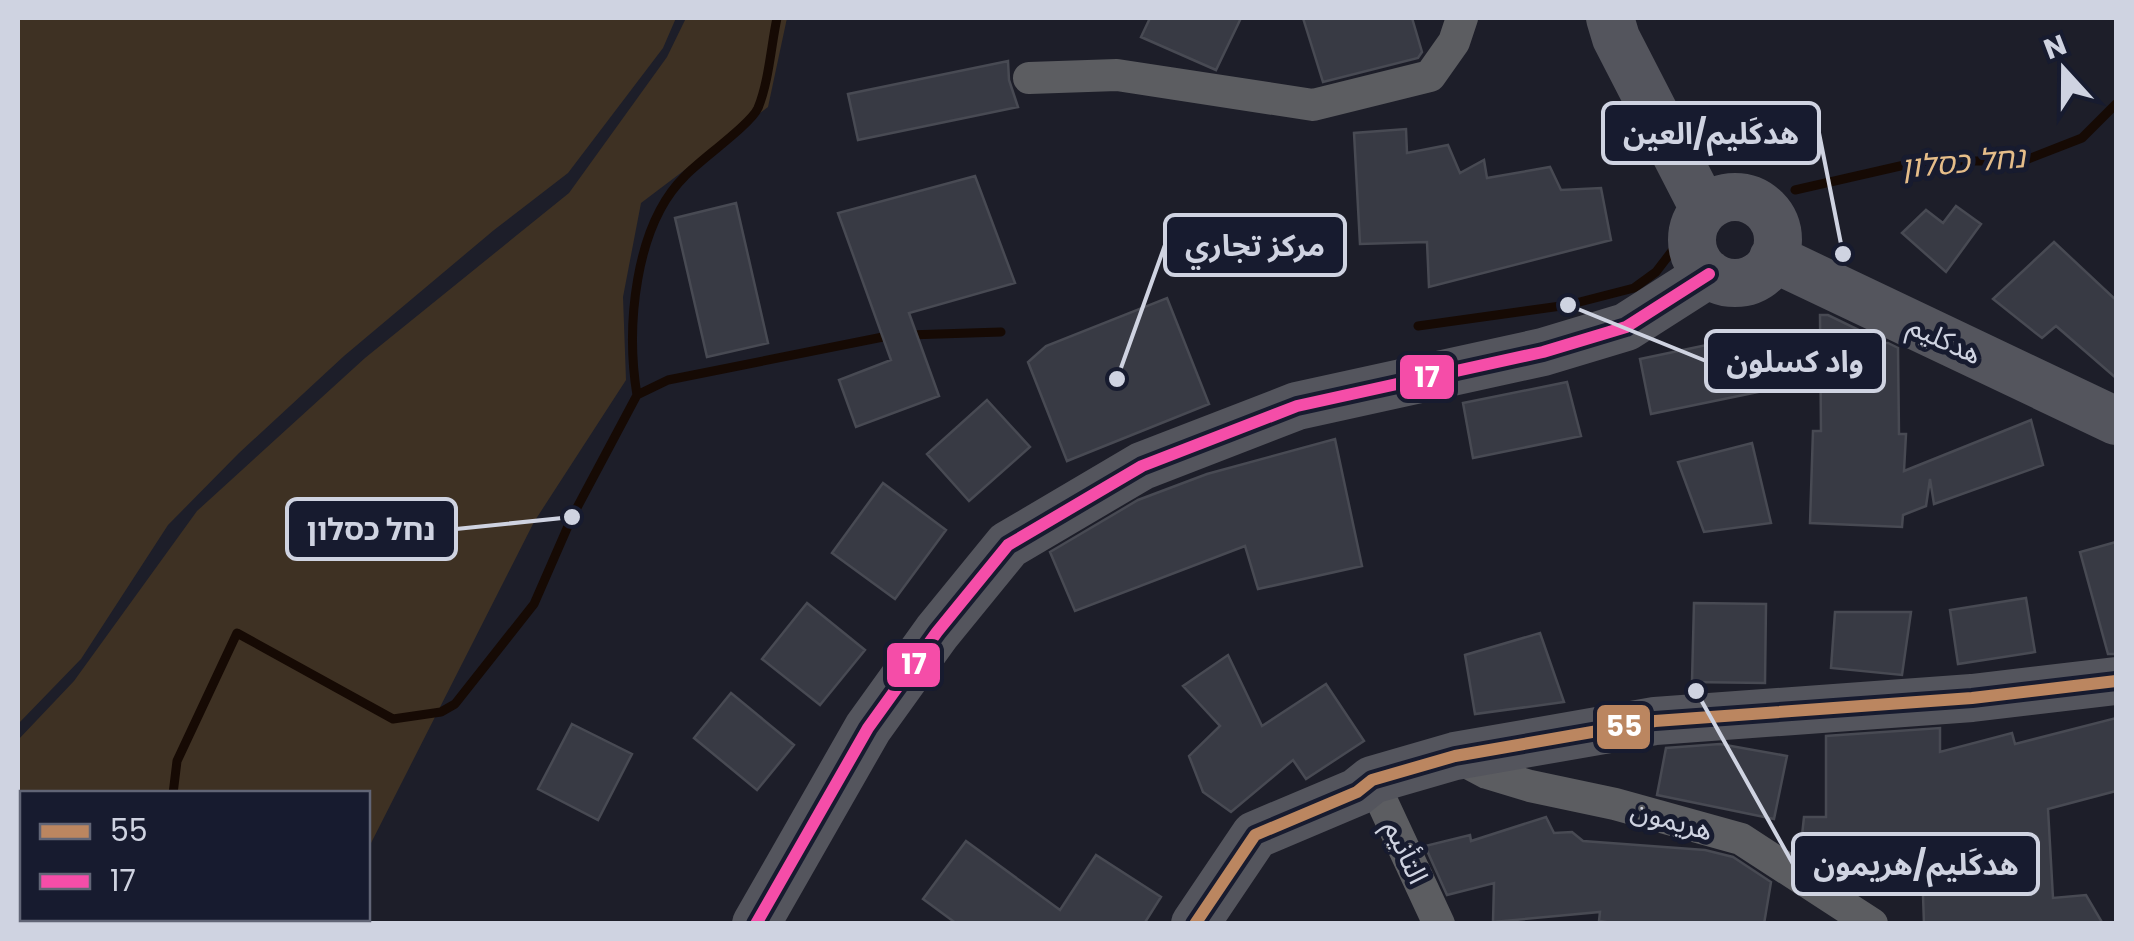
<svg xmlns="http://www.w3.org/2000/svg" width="2134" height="941" font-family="Poppins,'Noto Sans Arabic','Noto Sans Hebrew',sans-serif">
	<rect width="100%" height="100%" fill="#1d1e29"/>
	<!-- green -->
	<path fill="#3e3123" d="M18 18H676L663 48 568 173 494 230 344 356 239 453 168 525 81 659 18 724Z
		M686 18H787L768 107 641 203 623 297 626 380 534 522 368 849V794H22V918L326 919 323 923H18V740L74 681 197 511 365 358 569 193 667 57Z"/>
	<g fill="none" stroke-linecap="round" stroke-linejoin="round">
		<!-- stream -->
		<path stroke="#160a04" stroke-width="9" d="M1795 190 1922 161H2023L2082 138 2116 104
			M1418 326 1568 305 1634 288 1656 272 1685 234
			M908 335 1001 332
			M637 395C626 328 634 226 685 176 700 160 751 124 758 108 769 81 771 46 777 18
			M173 794 177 761 237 633 393 719 441 712 455 704 534 604 572 517 637 395 668 380 893 335
			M156 924 157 918"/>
	</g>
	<!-- building -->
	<path fill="#383a44" stroke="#484a53" stroke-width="2.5" d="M1150 18H1241L1216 70 1141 37Z
		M1303 18H1412L1422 52 1418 58 1323 82Z
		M1008 61 1009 80 1018 107 858 140 848 94Z
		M1406 129 1407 153 1448 145 1460 173 1484 160 1487 178 1550 167 1561 190 1601 188 1611 240 1429 287 1427 242 1360 244 1354 133Z
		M975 176 1015 283 909 313 939 396 856 427 839 380 891 360 838 213Z
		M736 203 768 343 707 357 675 218Z
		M1956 206 1981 224 1946 272 1902 233 1926 210 1943 223Z
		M2054 242 2116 300V378L2056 326 2042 338 1993 299Z
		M1167 298 1209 404 1067 461 1028 362 1046 346Z
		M1820 315H1828L1859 330V343H1888L1898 348 1899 434H1906L1904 471 2031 420 2043 465 1934 504 1930 479 1926 506 1903 515 1902 527 1810 523 1813 431H1821Z
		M1745 337 1758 392 1651 414 1640 359Z
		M1567 382 1581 436 1473 458 1463 403Z
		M987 400 1030 447 969 501 927 454Z
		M1335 439 1362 566 1258 589 1245 546 1075 611 1050 552 1138 500 1207 474Z
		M1752 443 1771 523 1704 532 1678 462Z
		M883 483 946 530 895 599 832 553Z
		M2116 542V654H2108L2080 552Z
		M2026 598 2035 652 1958 664 1950 610Z
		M807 603 865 650 820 705 762 659Z
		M1694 603 1766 604 1765 683 1692 682Z
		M1835 612H1911L1902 675 1831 668Z
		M1540 633 1564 702 1475 714 1465 655Z
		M1228 655 1262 726 1326 684 1364 741 1306 779 1293 760 1231 812 1203 792 1189 756 1220 726 1183 686Z
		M731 693 794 745 757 790 694 738Z
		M2116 718V791L2048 809 2053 898 2086 895 2103 924H1924L1923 895 1800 854 1804 817H1826V736L1940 728V752L2012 733 2015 744Z
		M572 724 632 754 598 820 538 789Z
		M1720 744 1787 756 1774 819 1657 795 1666 748Z
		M1546 817 1554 833 1572 832 1583 841 1705 850 1733 857 1771 882 1764 924H1619L1599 921 1600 912 1493 922 1494 883 1447 895 1425 846 1470 835 1471 841Z
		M966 841 1060 910 1096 855 1161 897 1144 924H957L923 899Z"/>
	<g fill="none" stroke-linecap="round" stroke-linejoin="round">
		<!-- street -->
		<path stroke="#5c5d61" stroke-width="32" d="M1029 78 1117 75 1313 105 1430 76 1454 42 1462 18
			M1455 756 1487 773 1530 786 1615 804 1741 839 1872 924
			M1372 780 1439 924"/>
		<!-- secondary -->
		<path stroke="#54555d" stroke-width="48" d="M1610 18 1616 38 1704 209
			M1692 240a43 43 0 1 1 86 0a43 43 0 1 1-86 0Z
			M1773 258 2116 421
			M756 924 868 728 937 632 1008 545 1142 466 1297 406 1543 352 1626 327 1709 274
			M1195 924 1255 835 1357 792 1372 780 1455 756 1655 721 1972 698 2116 681"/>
		<!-- bus-1 casing -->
		<g stroke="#171b2f" stroke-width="20">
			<path id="bus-1" d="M1195 924 1255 835 1357 792 1372 780 1455 756 1655 721 1972 698 2116 681"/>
		</g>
		<!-- bus-2 casing -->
		<g stroke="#171b2f" stroke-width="20">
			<path id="bus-2" d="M756 924 868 728 937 632 1008 545 1142 466 1297 406 1543 352 1626 327 1709 274"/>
		</g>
		<!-- bus-1 -->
		<use href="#bus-1" stroke="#bb8660" stroke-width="12"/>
		<!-- bus-2 -->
		<use href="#bus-2" stroke="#f54da8" stroke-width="12"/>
	</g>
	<g text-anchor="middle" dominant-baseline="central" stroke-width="10" stroke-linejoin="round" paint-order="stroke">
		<!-- street labels -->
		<g font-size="28" fill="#cfd3e1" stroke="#171b2f">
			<text transform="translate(1945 340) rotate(25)">هدكليم</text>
			<text transform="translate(1672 820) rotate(16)">هريمون</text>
			<text transform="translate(1406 852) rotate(65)">التأنيم</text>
		</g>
		<!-- water labels -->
		<g font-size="30" font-style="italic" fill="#e5bd89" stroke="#171b2f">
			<text transform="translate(1963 162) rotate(-5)">נחל כסלון</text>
		</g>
	</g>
	<!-- callouts -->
	<path fill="none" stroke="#cfd3e1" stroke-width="4" d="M1843 254L1819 133M1117 379L1165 245M1568 305L1706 361M572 517L456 529M1696 691L1793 864"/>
	<g fill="#cfd3e1" stroke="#171b2f" stroke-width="4">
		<circle cx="1843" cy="254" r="10"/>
		<circle cx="1117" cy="379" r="10"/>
		<circle cx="1568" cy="305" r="10"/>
		<circle cx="572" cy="517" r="10"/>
		<circle cx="1696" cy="691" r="10"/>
	</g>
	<g fill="#171b2f" stroke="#cfd3e1" stroke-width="4">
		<rect x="1603" y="103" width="216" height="60" rx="10"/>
		<rect x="1165" y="215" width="180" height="60" rx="10"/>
		<rect x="1706" y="331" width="178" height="60" rx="10"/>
		<rect x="287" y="499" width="169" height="60" rx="10"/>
		<rect x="1793" y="834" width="245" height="60" rx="10"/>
	</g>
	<g font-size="30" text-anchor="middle" font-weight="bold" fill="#cfd3e1">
		<text x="1711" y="144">هدكَليم/العين</text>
		<text x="1255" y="256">مركز تجاري</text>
		<text x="1795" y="372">واد كسلون</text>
		<text x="371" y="540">נחל כסלון</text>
		<text x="1916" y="875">هدكَليم/هريمون</text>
	</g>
	<g stroke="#171b2f" stroke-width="4">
		<rect x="1398" y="353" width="58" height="48" rx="10" fill="#f54da8"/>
		<rect x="885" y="641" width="57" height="48" rx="10" fill="#f54da8"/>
		<rect x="1595" y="703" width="57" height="48" rx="10" fill="#bb8660"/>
	</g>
	<g font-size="28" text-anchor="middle" font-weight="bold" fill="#fff">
		<text x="1427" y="387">17</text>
		<text x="914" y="674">17</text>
		<text x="1624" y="736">55</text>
	</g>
	<!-- border -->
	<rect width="2134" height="941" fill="none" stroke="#cfd3e1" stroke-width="40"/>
	<!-- legend -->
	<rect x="20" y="791" width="350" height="130" fill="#171b2f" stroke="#616576" stroke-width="2.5"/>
	<rect x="40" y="824" width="50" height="15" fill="#bb8660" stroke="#616576" stroke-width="2.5"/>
	<text x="110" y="841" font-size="30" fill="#cfd3e1">55</text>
	<rect x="40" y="874" width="50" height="15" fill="#f54da8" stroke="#616576" stroke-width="2.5"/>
	<text x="110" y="891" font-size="30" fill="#cfd3e1">17</text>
	<!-- north arrow -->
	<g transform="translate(2064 70) rotate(339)" stroke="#171b2f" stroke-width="8" paint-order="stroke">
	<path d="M0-8L18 38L0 25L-18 38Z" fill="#cfd3e1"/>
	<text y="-15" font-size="28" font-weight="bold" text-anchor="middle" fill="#cfd3e1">N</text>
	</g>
</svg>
